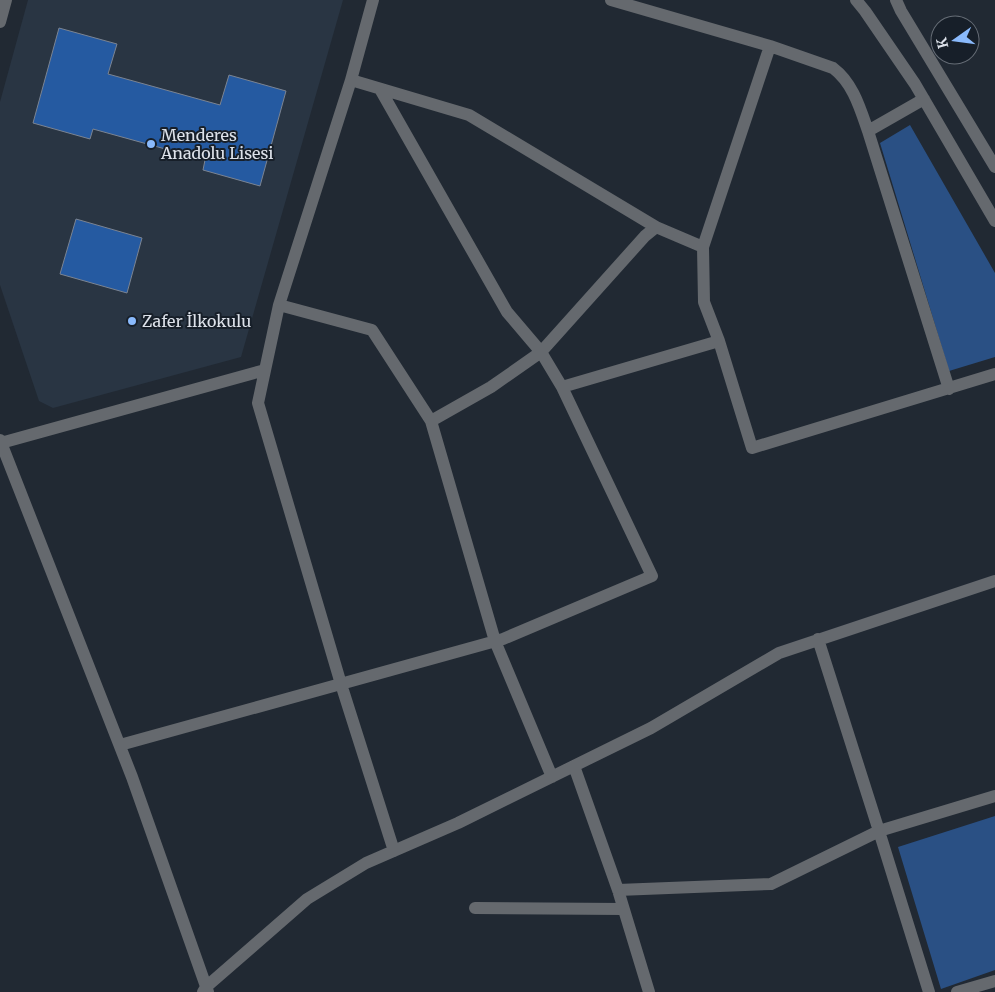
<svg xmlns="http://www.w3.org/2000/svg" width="995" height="992" font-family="Merriweather,serif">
	<rect width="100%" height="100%" fill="#212933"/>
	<!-- built -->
	<path fill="#293543" d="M28 0H343L241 357 53 408 39 401 0 285V102Z"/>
	<!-- green -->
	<path fill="#2a5084" d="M910 125 995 273V357L949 371 880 143Z
		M995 816V970L941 989 898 847Z"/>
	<!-- building -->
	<path fill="#255aa1" stroke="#7b8492" d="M59 28 117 44 108 74 220 105 229 75 286 91 260 186 203 170 205 160 93 129 90 139 33 123Z
		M76 219 142 238 127 293 60 274Z"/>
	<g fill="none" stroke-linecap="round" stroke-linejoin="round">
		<!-- minor -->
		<path stroke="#65696e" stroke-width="12" d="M611 0 770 46 703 247
			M856 0 865 11 915 84 995 221
			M896 0 901 11 995 167
			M0 22 6 0
			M770 46 833 68C853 83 860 108 868 131
			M351 80 373 0
			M924 99 868 131 949 389
			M279 305 351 80 469 115 656 227
			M562 387 719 341
			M431 421 491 387 541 352 645 236 656 227 703 247 704 302 719 341 752 448 995 374
			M0 440 132 777 208 992
			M1 443 265 370
			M818 639 879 831 929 992
			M120 745 503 639 652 576 562 387 541 352 507 312 380 89
			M574 766 618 890 649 992
			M394 851 341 684 258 403 279 305 372 330 431 421 495 641 552 777
			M618 890 771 884 879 831 995 796
			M475 908 623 909
			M203 992 206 987 307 899 366 863 458 823 651 728 779 653 995 581
			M957 992 995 981"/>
	</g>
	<!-- markers -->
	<g fill="#8abafc" stroke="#171f29" stroke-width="2">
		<circle cx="151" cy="144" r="5"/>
		<circle cx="132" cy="321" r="5"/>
	</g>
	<g text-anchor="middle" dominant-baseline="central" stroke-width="4" stroke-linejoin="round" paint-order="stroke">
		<!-- poi labels -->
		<g font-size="16" fill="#dde2ea" stroke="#171f29" text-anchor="start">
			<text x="161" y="135">Menderes<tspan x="161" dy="18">Anadolu Lisesi</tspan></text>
			<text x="142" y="321">Zafer İlkokulu</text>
		</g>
	</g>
	<!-- north arrow -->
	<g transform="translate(955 40) rotate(256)"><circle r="24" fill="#171f29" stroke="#666d76"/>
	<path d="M0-4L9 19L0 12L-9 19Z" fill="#8abafc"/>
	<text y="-8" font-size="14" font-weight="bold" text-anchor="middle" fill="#dde2ea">K</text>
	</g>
</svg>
